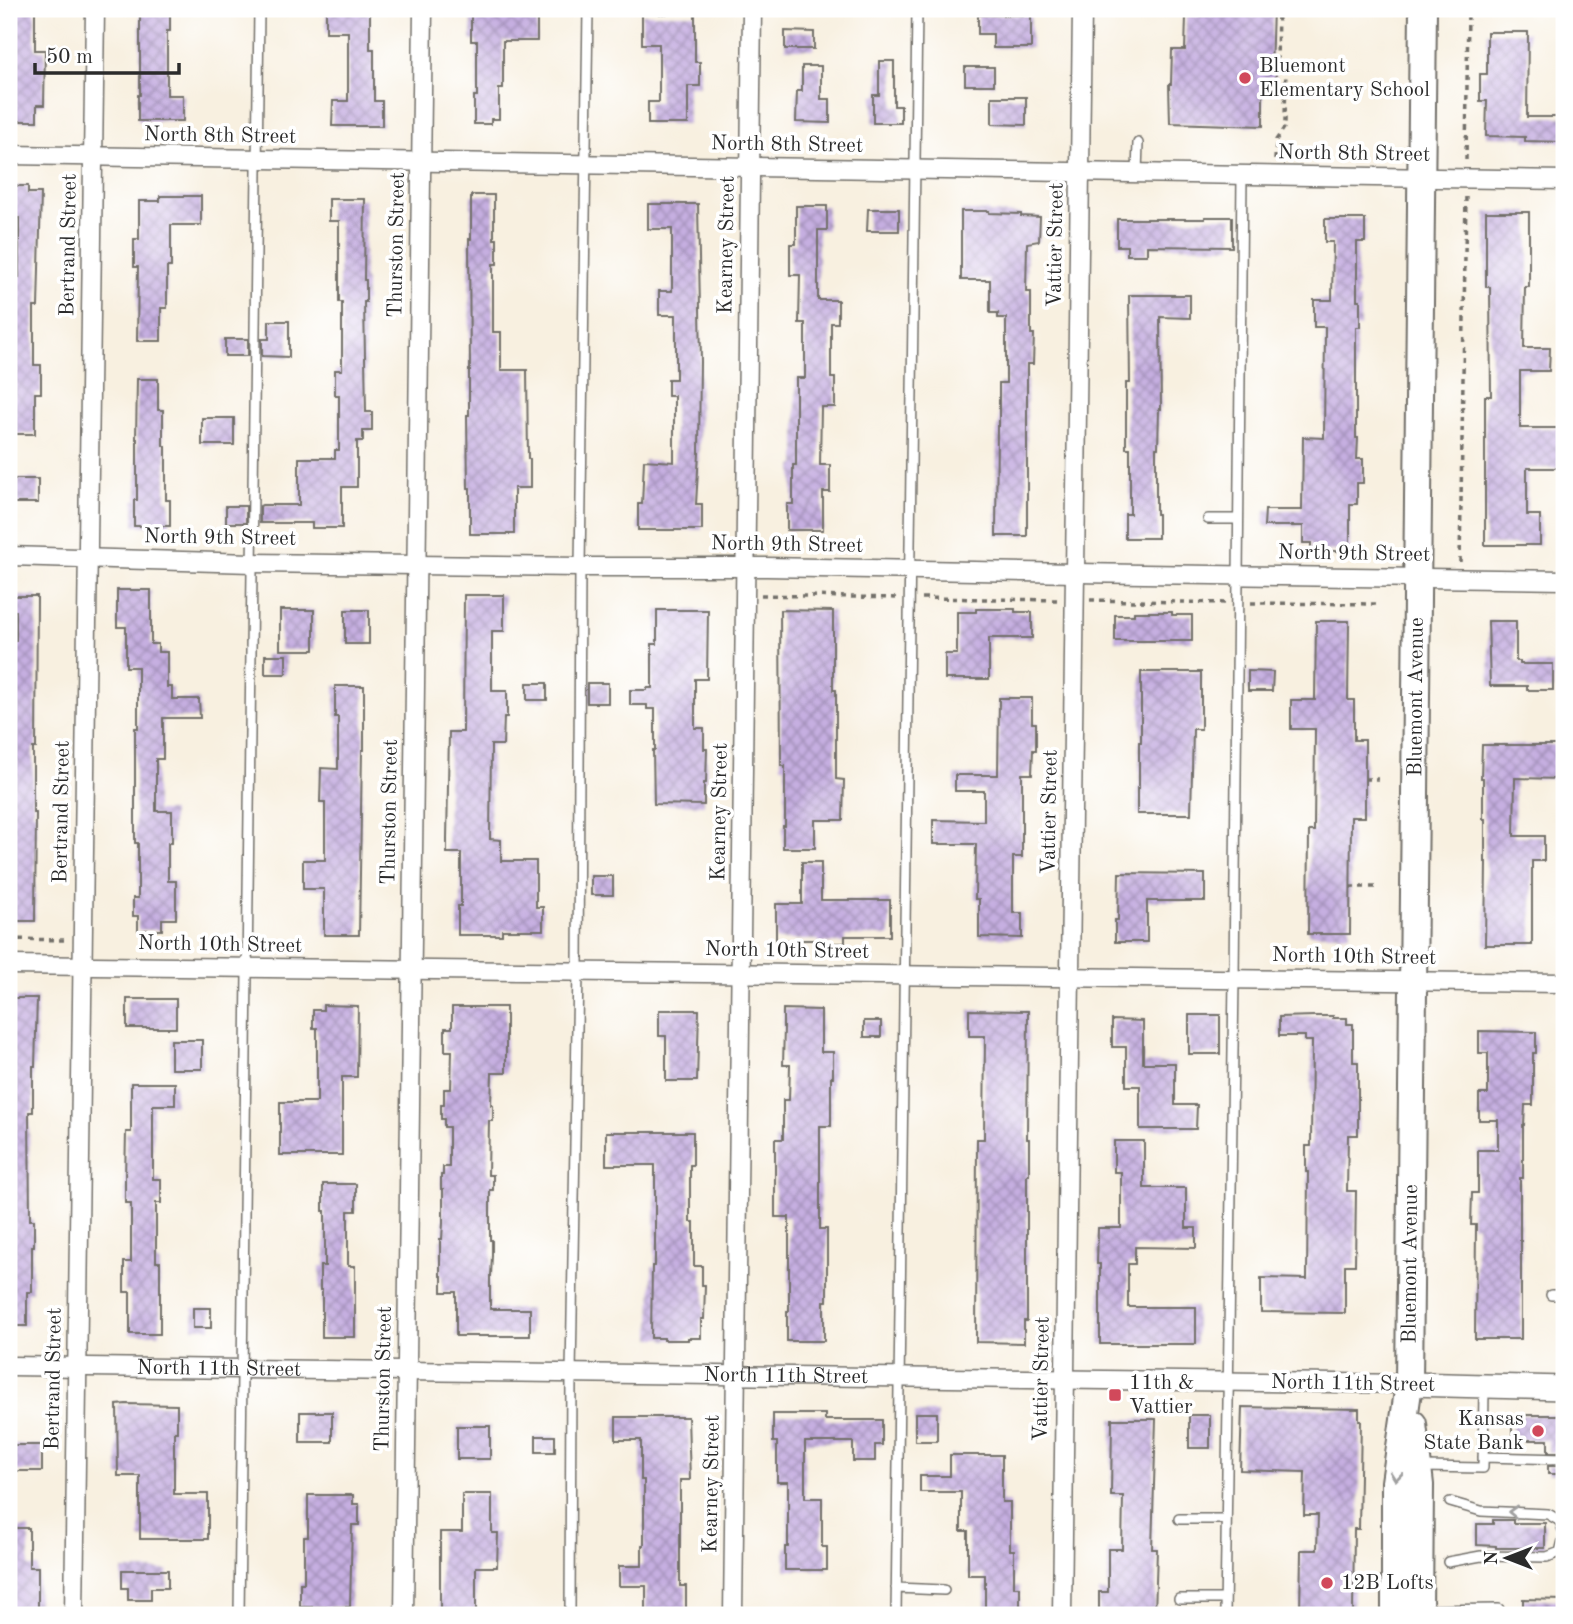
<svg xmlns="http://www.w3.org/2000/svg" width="1573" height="1624" font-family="'Old Standard TT',serif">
	<defs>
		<pattern id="building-cross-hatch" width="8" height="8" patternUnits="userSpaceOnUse" patternTransform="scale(1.75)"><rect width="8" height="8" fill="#c6afe1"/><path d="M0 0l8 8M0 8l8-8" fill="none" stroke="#a18fb7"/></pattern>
	</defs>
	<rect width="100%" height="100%" fill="#fff"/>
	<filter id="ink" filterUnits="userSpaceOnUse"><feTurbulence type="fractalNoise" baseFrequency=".0143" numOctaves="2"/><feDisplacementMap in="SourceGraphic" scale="14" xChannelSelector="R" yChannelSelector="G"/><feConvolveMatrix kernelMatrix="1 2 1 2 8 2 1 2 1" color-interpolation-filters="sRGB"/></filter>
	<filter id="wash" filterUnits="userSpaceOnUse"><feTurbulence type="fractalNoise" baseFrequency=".00686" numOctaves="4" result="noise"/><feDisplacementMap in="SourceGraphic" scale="28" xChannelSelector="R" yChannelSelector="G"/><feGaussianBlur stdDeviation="1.57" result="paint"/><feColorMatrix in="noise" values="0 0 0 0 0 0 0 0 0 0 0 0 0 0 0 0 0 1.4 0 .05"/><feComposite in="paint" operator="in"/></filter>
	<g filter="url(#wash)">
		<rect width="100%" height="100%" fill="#f8f0e0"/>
		<g id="blocks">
			<!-- building -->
			<path fill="url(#building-cross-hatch)" d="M12 9H35V50H45L44 105H37V121H12V77H9V15H12Z
				M140 9H170V31H167V95H183V121H138V95H140Z
				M1206 9H1273L1271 70H1276L1275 94H1263V126L1170 123 1169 84H1171L1172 50H1185L1186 16 1206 15Z
				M326 11H370V49H374V101H382V126H332L333 101H348V32H326Z
				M471 11H537V41H503V89H499V119H491V124H474V96H477V41H471Z
				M642 14H695V62H700V86H688V124H648V102H659V44H642Z
				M978 15H1031V48H993V34H978Z
				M785 31 814 32V49H785Z
				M1487 32H1528L1527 117H1564V142L1525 141V137L1486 136 1487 101H1480V74H1487Z
				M879 61H894V106H901V123H873V95H879Z
				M802 66H821V99H830V123L796 122 797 91H802Z
				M965 67H994V85H965Z
				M992 97H1026V125L992 124Z
				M9 186H28V193H41L38 307H34V365H41V393H35V434H9L10 317H14V277H19V218H9Z
				M471 195H494V239H497V264H493V332H501V370H527L528 459H530V488H514V534H470V488H468L467 415H469V370H470L469 239H471Z
				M160 196H201V225H171V267H167V308H161V341H137L138 267H134V239H139V201H160Z
				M329 199H365L364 280H366V302H364L366 412H372V431H363V441H357V487H342V528H312V523H260V506L262 505H299V458H335V450H339V395H335V370H342V302H339V221H329Z
				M648 204H698L701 362H700L699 453 696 504H702V530H638V504H642L644 460 674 462V396H668V379H676V315H659V291H672V229H648Z
				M796 206H827V230H818V300H838V323H831V378H835V407H821L820 465H830V492H823V530H787V504H793V465H796V378H805V323H799L800 275H790V244H796Z
				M868 209H899V231H867Z
				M961 211H989V213L1021 214V216L1040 217 1039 241 1027 243 1026 292H1031V334H1034L1033 364H1027V536H996L997 426H999V383H1006V318H998V313H990V280H961Z
				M1486 212H1529V287H1525L1524 348H1550L1549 371H1520V428H1564V468H1527V515H1540V545H1485V396H1491L1490 287H1486Z
				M1205 217H1232V247L1147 246V255H1127V246H1117V219H1205Z
				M1325 219H1365V242H1357V300H1360V327H1356V438H1358L1357 459H1363V483H1357V504H1350V551H1311V543H1303V526H1264L1265 510H1302L1303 437 1324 438 1325 327H1314V300H1332L1333 242H1325Z
				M1129 295H1190V318L1160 317 1161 409H1159L1158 448H1156V514H1158V538H1125V514H1130V448H1126V383H1130Z
				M269 321H289V357L262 356V339H269Z
				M225 339H248V356H225Z
				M137 379H158V410H163V446H166V500H170V526H134V500H137V439H136Z
				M202 418H234V445H202Z
				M9 479H38V503H9Z
				M226 506H246V523H226Z
				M117 590H151V644H158V652H167V687H172V699H199L200 718H163V759H156V811H172V843H168V881H176V919H162V930H138V916H133V898H138V843H135V728H138V667H126V627H117Z
				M464 595H504V631H492V691H507V717H504L503 745H491L490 839 501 840V861H536V907H543V930H502V935H458V906H461V853H447V839L449 732H463Z
				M10 596H37L36 748H33V813H36L35 921H9V641H16V611H10Z
				M976 609H1015V612H1032V638H989V679H945V654H957V612H976Z
				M280 610H314V650H280Z
				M345 610H369V644H345Z
				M657 610H708L707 679H695V728H704V749H707L706 783H704V805L654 804 653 750H655V709H647V705H630V690H647V688H652V644H657Z
				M780 610 833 611V690H836V779L844 780 843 820H815V848H783V826H785V766H781Z
				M1134 612H1172V615H1192V641H1115V615H1134Z
				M1316 621H1349L1348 700H1354V740H1365V817H1351L1350 934H1308L1309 831H1314L1315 729H1291V700H1315Z
				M1488 621H1516V661H1520V664H1553V690H1527V686H1490Z
				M265 655H286V674H265Z
				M1248 671 1273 672 1272 691H1248Z
				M1141 672H1201V729H1193L1191 814H1137V788H1139V742H1141Z
				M527 683H547V700H527Z
				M587 683H608V703H587Z
				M335 686H364V750H362L359 935H324V889H303V860H325V802H320L321 768 338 769V717H335Z
				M999 698H1032V723H1036V750H1033L1032 774H1022V857H1013V913H1022V938L979 937V899H975L976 844H933V820L984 821V791H955V775H998Z
				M1482 745H1564V779L1515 778 1514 836H1544V861H1532V945H1485L1486 862H1485V819H1483V778H1481Z
				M802 862H821V900H890V936H845V943H819V940H776V904H802Z
				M1119 873 1205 874V901H1147V942H1115V920H1118Z
				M591 876H613V895H591Z
				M9 998H37L35 1066H33V1112H29L30 1220H34V1246H32V1292H27V1326H9V1126H10Z
				M127 999H176V1028H127Z
				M323 1005 358 1006 357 1077H342V1155H280V1102H317V1028H313V1010H323Z
				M452 1007H506V1073H492L491 1105H493V1121H489L488 1175H493V1190H490V1240H492V1255L491 1276H490V1309H530V1336H456V1292H442V1276H440V1239H442L443 1223V1189H441V1175H443V1167H449V1127H444V1119H441V1105H444V1089H451L452 1051H445V1028H452Z
				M783 1009 821 1010V1052H833V1077H831V1126H820V1229H827V1301H824V1341H787V1311H789V1217H775V1139H783V1100H789L790 1065H783L784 1027H783Z
				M659 1010H699L697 1081H666V1036H659Z
				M969 1010 1028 1011 1027 1139H1029V1175H1027V1321H1024V1343L976 1342 977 1139H984L985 1036H969Z
				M1189 1015H1220V1054H1189Z
				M1315 1016H1333V1018H1347V1024H1353V1062H1358V1135H1348L1347 1191H1356L1355 1265H1345V1313L1261 1312V1278L1307 1279 1308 1172H1306V1146H1311L1312 1041H1305V1036H1279V1017Z
				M1112 1020 1143 1021V1063H1175V1105H1197L1196 1129H1140V1086H1126V1047H1112Z
				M864 1021H881V1037H864Z
				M1479 1031 1536 1032V1053H1533V1105H1525L1524 1125H1523V1178H1520V1240H1521V1339H1475L1476 1225H1471L1472 1193H1478V1150H1498V1120H1479V1094H1488V1053H1479Z
				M171 1040H202V1069H171Z
				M131 1083H175V1105H153V1179H161V1203H156V1262H160V1334H130V1292H124V1262H131V1203H125V1179L126 1132H131Z
				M606 1132H693V1165H690V1222H694V1266H702V1285H705L704 1319H701V1338H688V1340H664V1338H651L652 1266H655V1165H606Z
				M1114 1141H1144V1188H1186V1228H1196V1248L1135 1247V1264H1128V1307H1196V1344H1100V1264H1097L1098 1228H1121V1172H1114Z
				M323 1184H356V1211H348V1266H355V1337H322V1290H320V1266H325V1211H323Z
				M193 1308H211V1328H193Z
				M126 1404 177 1405V1432H174V1494H208V1539H140V1476H118L117 1405Z
				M1242 1407 1359 1409V1420H1361L1359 1529H1354L1353 1615H1300L1301 1550H1317L1318 1515H1304L1305 1472 1240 1470Z
				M300 1412H332V1442H300Z
				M915 1413H937V1441H915Z
				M773 1414H825V1420H882V1445H875V1461H853V1442H805V1498H822V1547H827V1570H785V1547H788V1482H777V1442H773Z
				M1189 1415H1210V1448H1189Z
				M1512 1415H1564V1452H1548V1440H1512Z
				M616 1417H688L690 1480H680V1586H686V1615H646V1586H619V1566H642V1546H644V1480H641V1440H616Z
				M1112 1419H1156L1152 1549H1157L1155 1615H1099V1592H1108V1549H1122L1123 1496H1111Z
				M457 1426H490V1459H457Z
				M536 1436H555V1452H536Z
				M9 1445H42V1471H9Z
				M950 1455H1002V1502H1010V1550H1014V1587H1020V1615H985V1575H968V1531H961V1492H920V1476H950Z
				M1548 1466H1564V1474H1548Z
				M462 1494H492V1533H498L497 1567H476V1615H440V1532H462Z
				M308 1495H353V1504H359V1525H352L350 1607H300V1583H304V1537H308Z
				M1493 1520H1513V1523H1545V1548H1496V1546L1477 1545V1524H1493Z
				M9 1528H29V1567H38V1615H9Z
				M122 1570H168V1588H151V1600H128V1588H122Z
				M1523 1599 1564 1600V1615H1523Z"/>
		</g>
	</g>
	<g filter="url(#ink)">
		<use href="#blocks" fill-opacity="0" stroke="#73706a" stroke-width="2"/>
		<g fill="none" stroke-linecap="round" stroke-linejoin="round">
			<!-- service casing -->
			<g stroke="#73706a" stroke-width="12">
				<path id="service" d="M1137 173 1138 143
					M1208 519H1238
					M1551 1295H1564
					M1483 1457 1564 1459
					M1422 1467 1483 1468 1484 1388
					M1450 1502 1481 1511 1548 1514 1560 1521 1564 1534
					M1179 1519H1226
					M1448 1562 1481 1556 1547 1557 1560 1552 1564 1537
					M896 1588 944 1590
					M1179 1599H1225
					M1423 1610 1499 1609V1615
					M239 1615 259 9
					M570 1615 571 1373 578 971 580 567 588 9
					M896 1615 917 9
					M1225 1615 1234 979 1242 175"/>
			</g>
			<!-- minor casing -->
			<g stroke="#73706a" stroke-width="21">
				<g id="minor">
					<path d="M9 155 1564 180"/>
					<path d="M9 556 252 563 580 567H767L1076 573 1564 580"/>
					<path d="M9 965 1564 983"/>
					<path id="s1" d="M9 1366 1409 1384"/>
					<path d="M74 1615 95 9"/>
					<path d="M404 1615 423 9"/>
					<path d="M733 1615 752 9"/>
					<path d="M1062 1615 1082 9"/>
				</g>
			</g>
			<!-- tertiary casing -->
			<g stroke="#73706a" stroke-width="26">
				<path id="tertiary" d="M1409 1384 1564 1388"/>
			</g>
			<!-- secondary casing -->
			<g stroke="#73706a" stroke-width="30">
				<g id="secondary">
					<path d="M1413 1424 1420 1485 1419 1615"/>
					<path id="s2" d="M1395 1615V1482L1409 1384 1423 9"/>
				</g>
			</g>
			<!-- path -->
			<path stroke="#73706a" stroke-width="3.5" stroke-dasharray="5 5" stroke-linecap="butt" d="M1275 160 1276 140 1284 128 1285 122 1286 63H1277L1278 9
				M1466 160 1468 9
				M1460 562 1466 195
				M761 595 897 598
				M922 598 1058 600
				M1090 600 1226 603
				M1251 603 1379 604
				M1365 779H1378
				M1350 887H1375
				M9 939 66 940
				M382 1396H391"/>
			<!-- service -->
			<use href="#service" stroke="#fff" stroke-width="9"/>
			<!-- minor -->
			<use href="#minor" stroke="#fff" stroke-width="18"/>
			<!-- tertiary -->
			<use href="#tertiary" stroke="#fff" stroke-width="23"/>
			<!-- secondary -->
			<use href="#secondary" stroke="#fff" stroke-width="26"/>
		</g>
		<!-- one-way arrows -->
		<defs><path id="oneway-chevron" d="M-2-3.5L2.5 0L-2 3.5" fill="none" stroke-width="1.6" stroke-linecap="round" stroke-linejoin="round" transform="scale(1.75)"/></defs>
		<g stroke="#a0a0a0">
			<use href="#oneway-chevron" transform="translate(1396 1476) rotate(96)"/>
			<use href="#oneway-chevron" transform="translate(1513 1512) rotate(-178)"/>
		</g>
	</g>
	<!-- markers -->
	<g fill="#d1495b" stroke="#fff" stroke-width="2.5">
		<circle cx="1245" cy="78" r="7"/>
		<rect x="1108" y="1388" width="14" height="14" rx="3.5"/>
		<circle cx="1538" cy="1431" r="7"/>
		<circle cx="1327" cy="1583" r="7"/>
	</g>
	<g text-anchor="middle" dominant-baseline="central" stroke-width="7" stroke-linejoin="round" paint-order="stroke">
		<!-- poi labels -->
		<g font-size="21" fill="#2b2b2b" stroke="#fff" text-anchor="start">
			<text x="1259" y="66">Bluemont<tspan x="1259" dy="24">Elementary School</tspan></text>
			<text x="1129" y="1383">11th &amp;<tspan x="1129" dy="24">Vattier</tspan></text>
			<text x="1524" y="1419" text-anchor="end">Kansas<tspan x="1524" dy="24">State Bank</tspan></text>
			<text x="1341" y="1583">12B Lofts</text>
		</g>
		<!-- street labels -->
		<g font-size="21" fill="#2b2b2b" stroke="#fff">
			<text transform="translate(220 136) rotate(1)">North 8th Street</text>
			<text transform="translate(787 145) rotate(1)">North 8th Street</text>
			<text transform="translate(1354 154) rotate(1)">North 8th Street</text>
			<text transform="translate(69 245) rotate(-89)">Bertrand Street</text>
			<text transform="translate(397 245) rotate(-89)">Thurston Street</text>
			<text transform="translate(727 245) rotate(-89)">Kearney Street</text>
			<text transform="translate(1056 245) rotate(-89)">Vattier Street</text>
			<text transform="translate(220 538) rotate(1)">North 9th Street</text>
			<text transform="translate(787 545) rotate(1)">North 9th Street</text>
			<text transform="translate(1354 554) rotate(1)">North 9th Street</text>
			<text stroke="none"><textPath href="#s2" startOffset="919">Bluemont Avenue</textPath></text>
			<text transform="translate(62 812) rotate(-89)">Bertrand Street</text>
			<text transform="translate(390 812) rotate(-89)">Thurston Street</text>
			<text transform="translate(720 812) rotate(-89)">Kearney Street</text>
			<text transform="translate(1050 812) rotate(-89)">Vattier Street</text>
			<text transform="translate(220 945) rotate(1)">North 10th Street</text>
			<text transform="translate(787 951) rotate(1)">North 10th Street</text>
			<text transform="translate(1354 957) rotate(1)">North 10th Street</text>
			<text stroke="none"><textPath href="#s2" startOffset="352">Bluemont Avenue</textPath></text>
			<text stroke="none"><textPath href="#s1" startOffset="210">North 11th Street</textPath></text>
			<text stroke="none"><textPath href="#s1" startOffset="777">North 11th Street</textPath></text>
			<text transform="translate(54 1379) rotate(-89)">Bertrand Street</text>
			<text transform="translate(384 1379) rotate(-89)">Thurston Street</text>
			<text transform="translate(1042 1379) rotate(-89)">Vattier Street</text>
			<text transform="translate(1353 1384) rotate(1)">North 11th Street</text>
			<text transform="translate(712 1484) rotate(-89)">Kearney Street</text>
		</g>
	</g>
	<!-- margin -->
	<rect width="1573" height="1624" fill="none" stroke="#fff" stroke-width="35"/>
	<!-- north arrow -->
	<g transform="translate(1507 1558) rotate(270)" stroke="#ffffff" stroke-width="5" paint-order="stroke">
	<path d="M0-5L12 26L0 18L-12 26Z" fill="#2b2b2b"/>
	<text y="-10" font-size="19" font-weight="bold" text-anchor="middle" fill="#2b2b2b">N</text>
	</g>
	<!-- scale -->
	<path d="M35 63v10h144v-10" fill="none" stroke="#2b2b2b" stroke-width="3.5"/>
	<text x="46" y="63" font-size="21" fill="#2b2b2b" stroke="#ffffff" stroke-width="5" paint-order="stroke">50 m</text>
</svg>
